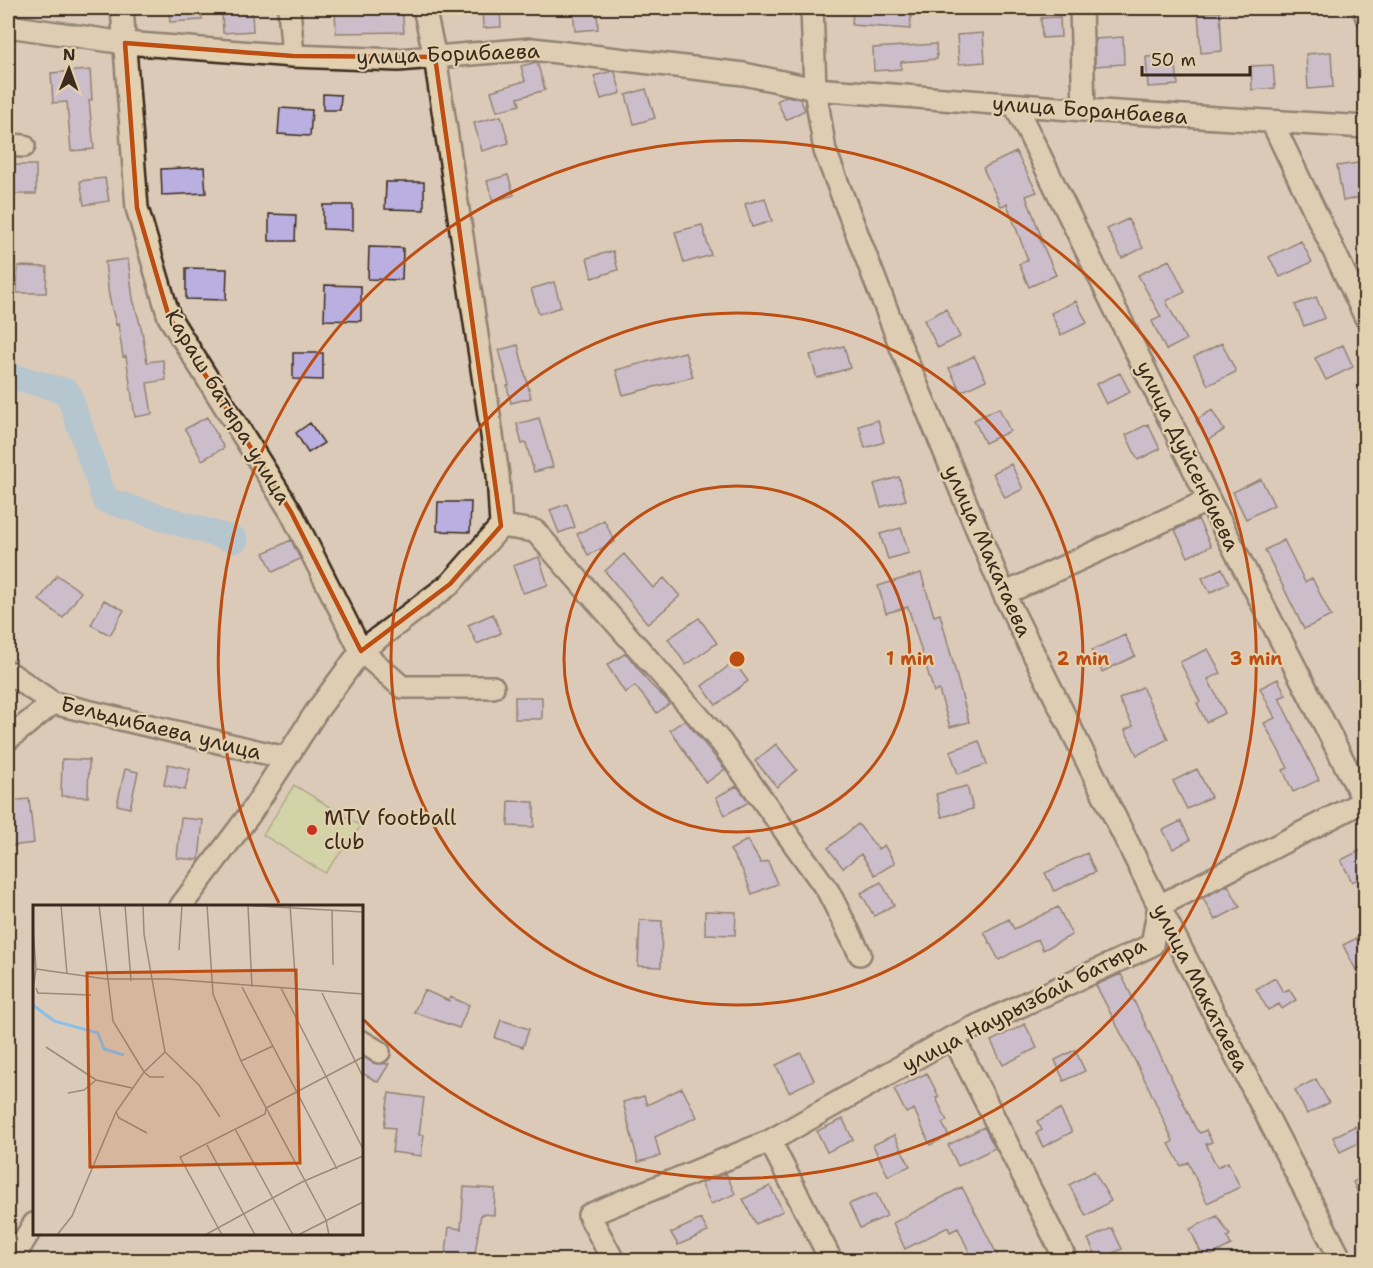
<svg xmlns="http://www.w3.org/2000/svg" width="1373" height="1268" font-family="'Shantell Sans',sans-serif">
	<rect width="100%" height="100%" fill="#dbcab8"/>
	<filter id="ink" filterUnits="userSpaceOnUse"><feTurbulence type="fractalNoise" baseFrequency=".0167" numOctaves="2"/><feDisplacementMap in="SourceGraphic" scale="12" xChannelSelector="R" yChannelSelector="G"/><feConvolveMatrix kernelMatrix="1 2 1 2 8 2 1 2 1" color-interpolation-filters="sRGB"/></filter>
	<g filter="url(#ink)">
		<!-- green -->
		<path fill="#c8dd93" stroke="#828458" stroke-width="1.5" d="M294 785 361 826 325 873 263 835Z"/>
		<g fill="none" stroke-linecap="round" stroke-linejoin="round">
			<!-- river -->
			<path stroke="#8ac0e8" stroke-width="26" d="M8 375 68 392 105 500 235 540"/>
		</g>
		<!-- building -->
		<path fill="#b9b0e1" stroke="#3b2a1e" stroke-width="1.5" d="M201 8 202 20 170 22 169 10Z
			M335 8H402L404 32 336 33Z
			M482 8H500L501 27 483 28Z
			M597 8 598 29 575 31 573 9Z
			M853 8H912L910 29 852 25Z
			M252 11 253 31 223 33 222 12Z
			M1220 12 1222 51 1201 53 1198 13Z
			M1060 17 1061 37 1042 38 1041 18Z
			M983 33 985 62 959 64 957 35Z
			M1123 37 1124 64 1095 66V39Z
			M936 44 937 59 901 62V69L874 71 873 48Z
			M1331 52 1333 87 1308 89 1306 54Z
			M1175 55 1178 85 1148 87 1146 57Z
			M537 62 545 90 518 98 520 105 497 111 491 91 525 81 521 66Z
			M1273 65 1275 88 1252 90 1251 66Z
			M90 70 92 100H89L94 149 71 151 67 102 53 103 51 73Z
			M612 71 615 72 621 93 601 99 594 76Z
			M646 89 655 118 634 124 626 95Z
			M323 94 341 95 340 110H323Z
			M786 96 800 99 805 110 786 120 777 101Z
			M280 108 312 110 310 136 278 134Z
			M501 116 509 143 482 151 474 123Z
			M1016 152 1037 192 1026 196 1041 236 1039 237 1056 275 1029 287 1019 264 1028 260 1007 204 1001 206 983 168Z
			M1365 162V196L1343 201 1337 166Z
			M8 165H36V194H8Z
			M204 167 206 193 162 195 161 169Z
			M508 175 514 195 493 201 487 181Z
			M105 178 109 201 84 205 80 181Z
			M386 182H424V210L385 209Z
			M765 198 772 221 752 227 745 204Z
			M323 205H353V230L323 229Z
			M269 214 296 215 295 241H269Z
			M1128 219 1143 248 1122 258 1107 229Z
			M702 225 711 255 684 263 675 232Z
			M1301 241 1312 262 1280 277 1269 257Z
			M369 247 403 248 402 280 368 279Z
			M613 251 618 270 592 278 587 258Z
			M128 259 133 299 142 331 147 362 163 360 166 380 147 383 152 414 135 417 126 356 123 357 118 324 116 325 109 296 105 262Z
			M1169 260 1185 292 1166 301 1186 340 1166 350 1152 321 1161 317 1138 275Z
			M18 266 47 267 46 293H17Z
			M186 268 227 269 226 300 186 299Z
			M554 282 561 307 539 314 531 289Z
			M325 285 361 286V321L324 320Z
			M1316 297 1325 318 1304 326 1295 305Z
			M1076 301 1087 323 1061 335 1051 313Z
			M946 309 960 337 938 348 924 320Z
			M1222 343 1236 372 1208 385 1194 357Z
			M518 345 531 398 511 403 507 386 509 385 499 350Z
			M1343 345 1353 367 1326 380 1315 358Z
			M844 346 850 368 817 378 810 355Z
			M685 352 693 377 623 395 616 370Z
			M293 353H323V380L293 379Z
			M974 356 986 380 961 392 949 368Z
			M1120 373 1130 392 1106 404 1096 384Z
			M999 408 1010 431 985 443 974 420Z
			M1212 410 1224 430 1208 440 1196 420Z
			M207 417 224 448 202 460 185 429Z
			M539 418 553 467 534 472 526 443 522 444 517 424Z
			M878 420 884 442 865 448 859 426Z
			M310 423 324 443 308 453 296 433Z
			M1148 424 1160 449 1138 460 1126 435Z
			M1011 464 1023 489 1005 498 993 473Z
			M899 477 906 500 881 507 874 484Z
			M1261 479 1274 505 1246 519 1233 492Z
			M438 502H471L470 532 437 531Z
			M567 504 575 527 559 533 550 510Z
			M1198 519 1211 546 1188 557 1175 530Z
			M604 520 615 542 588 555 577 534Z
			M901 528 909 553 888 559 880 534Z
			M291 540 300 559 273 572 264 553Z
			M1284 540 1305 582 1312 578 1331 616 1304 629 1265 550Z
			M624 554 653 588 664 578 680 596 648 624 605 571Z
			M539 557 548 585 523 593 513 566Z
			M1222 568 1229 583 1210 593 1202 578Z
			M921 573 934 616 940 614 969 722 950 727 939 690 934 692 908 607 886 613 878 586Z
			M57 575 81 592 63 618 39 600Z
			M104 600 124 610 110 635 91 625Z
			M493 614 501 633 477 644 468 625Z
			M699 618 717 643 686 665 668 639Z
			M1125 635 1135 656 1102 672 1092 650Z
			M1208 649 1221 673 1208 679 1225 713 1206 722 1197 703 1200 702 1180 662Z
			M626 653 650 684 670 703 657 713 635 686 625 693 607 665Z
			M734 662 748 681 716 705 702 686Z
			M1278 679 1286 695 1279 698 1319 780 1293 792 1283 770 1288 768 1264 723 1275 718 1260 688Z
			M1142 687 1168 739 1137 755 1125 730 1133 726 1119 699Z
			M515 697H542V719H515Z
			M685 720 725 769 706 783 670 730Z
			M979 741 987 764 958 774 950 751Z
			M776 744 797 770 777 787 755 761Z
			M62 759 89 760 88 797 61 796Z
			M168 764 190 769 185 790 164 785Z
			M125 769 138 772 130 808 117 805Z
			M1197 769 1211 797 1187 809 1173 781Z
			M737 786 749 802 725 815 716 797Z
			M967 786 973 809 942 817 936 794Z
			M29 799 34 843 11 846 8 801Z
			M509 801 534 802V827L508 826Z
			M181 818 203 820 199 860 177 858Z
			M1181 821 1190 840 1173 849 1163 830Z
			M858 824 878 849 884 845 895 863 875 875 861 854 843 868 828 848Z
			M747 840 761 863 768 861 777 884 752 894 742 869 730 850Z
			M1365 848V875L1352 882 1341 860Z
			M1087 853 1095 872 1054 891 1045 873Z
			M881 882 894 905 874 916 861 893Z
			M1228 885 1240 907 1215 920 1203 898Z
			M1058 907 1072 935 1043 950 1038 939 999 960 984 932 1009 919 1014 929Z
			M705 911 736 912 735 935 705 934Z
			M640 920 662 921 661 967 638 966Z
			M1365 934V965L1356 970 1343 945Z
			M1121 974 1196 1129 1200 1133 1206 1130 1212 1142 1206 1144 1217 1167 1228 1162 1240 1187 1207 1203 1188 1162 1181 1166 1169 1144 1173 1141 1148 1086 1096 985Z
			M1275 978 1283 992 1289 989 1296 1000 1282 1009 1279 1004 1268 1010 1256 989Z
			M424 990 449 1001 450 997 469 1005 459 1028 414 1012Z
			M501 1020 529 1029 523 1047 495 1038Z
			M1025 1024 1037 1048 1003 1065 991 1041Z
			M1075 1050 1085 1071 1064 1081 1055 1060Z
			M801 1053 814 1080 789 1092 776 1065Z
			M362 1056 373 1063 389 1064 378 1082 362 1073Z
			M927 1073 939 1097 936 1098 947 1121 942 1123 949 1136 930 1145 914 1109 906 1113 894 1089Z
			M1316 1079 1329 1103 1307 1114 1295 1090Z
			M682 1088 697 1117 655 1137 660 1156 638 1162 623 1102 644 1096 647 1105Z
			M389 1093 424 1098 419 1135H424L421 1156 392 1152 395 1128 384 1127Z
			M1060 1109 1072 1132 1043 1147 1036 1133 1042 1130 1037 1121Z
			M843 1119 853 1140 827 1152 817 1131Z
			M1355 1126 1363 1141 1340 1152 1333 1137Z
			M984 1127 995 1148 958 1166 948 1145Z
			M894 1135 910 1166 888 1176 873 1145Z
			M1094 1171 1111 1201 1086 1216 1069 1185Z
			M726 1173 735 1194 711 1204 701 1183Z
			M1365 1175V1208L1353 1182Z
			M770 1186 783 1211 756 1224 743 1199Z
			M464 1187 495 1189 494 1215 481 1214 474 1260H445L449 1227 461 1229Z
			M962 1187 1000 1260H973L958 1228 950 1232 948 1227 905 1249 893 1223Z
			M876 1193 887 1216 860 1228 849 1204Z
			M1217 1216 1230 1235 1227 1237 1231 1245 1204 1259 1190 1229Z
			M701 1219 708 1232 678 1245 671 1233Z
			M1112 1228 1122 1249 1098 1260 1088 1239Z"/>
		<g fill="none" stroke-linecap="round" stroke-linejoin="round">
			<!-- minor casing -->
			<g stroke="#3b2a1e" stroke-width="26">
				<path id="minor" d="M122 8 137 208 169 317 291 512 361 651 402 687H493
					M289 8 293 56
					M812 8 815 89 825 151 901 347 1004 594 1159 906 1341 1260
					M1081 8 1084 110
					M1365 8 1366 15
					M8 26 125 43 293 56 398 60 532 49 744 74 815 89 1084 110 1366 127
					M1015 105 1209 500 1366 805
					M1272 122 1366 318
					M8 145 24 146
					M501 526 535 531 721 742 828 891 860 954
					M1004 594 1209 500
					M8 672 53 703 286 758
					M8 739 53 703
					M181 906 250 814 316 712 361 651 450 584 501 526 498 475 435 57 424 8
					M953 1037 1066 1260
					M362 1042 379 1052
					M770 1141 831 1260
					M12 1260 34 1224
					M613 1260 589 1215 770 1141 953 1037 1152 945 1159 906 1366 800"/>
			</g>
			<!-- minor -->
			<use href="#minor" stroke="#e3d0ae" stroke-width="21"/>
		</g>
	</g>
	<!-- marked area -->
	<path d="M0 0H1373V1268H0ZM125 43 293 56 435 57 501 526 450 584 361 651 291 512 169 317 137 208Z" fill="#dbcab8" fill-opacity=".55" fill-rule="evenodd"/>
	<path fill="none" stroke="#bd4d10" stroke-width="4.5" stroke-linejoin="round" d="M125 43 293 56 435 57 501 526 450 584 361 651 291 512 169 317 137 208Z"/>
	<!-- distance rings -->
	<g fill="none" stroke="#bd4d10" stroke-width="3">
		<circle cx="737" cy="659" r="173"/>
		<circle cx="737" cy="659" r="346"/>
		<path d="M279 903A519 519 0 1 1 364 1020"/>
	</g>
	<!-- markers -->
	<circle fill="#c8321e" stroke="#e3d0ae" stroke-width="2" cx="312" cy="830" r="6"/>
	<g text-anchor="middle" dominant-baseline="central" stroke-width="4.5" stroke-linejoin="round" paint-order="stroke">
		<!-- street labels -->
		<g font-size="21" fill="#3b2a1e" stroke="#e3d0ae">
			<text transform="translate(448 54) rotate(-2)">улица Борибаева</text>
			<text transform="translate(1090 110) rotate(4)">улица Боранбаева</text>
			<text transform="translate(228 407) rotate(59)">Караш батыра улица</text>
			<text transform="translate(1188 456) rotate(64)">улица Дуйсенбиева</text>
			<text transform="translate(988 551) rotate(66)">улица Макатаева</text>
			<text transform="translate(161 728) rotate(14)">Бельдибаева улица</text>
			<text transform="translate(1201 988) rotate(63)">улица Макатаева</text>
			<text transform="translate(1024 1005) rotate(-27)">улица Наурызбай батыра</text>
		</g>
		<!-- poi labels -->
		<g font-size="21" fill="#3b2a1e" stroke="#e3d0ae" text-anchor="start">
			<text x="324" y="818">MTV football<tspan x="324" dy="24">club</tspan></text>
		</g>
	</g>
	<!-- overview -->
	<g transform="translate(33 905)">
		<rect width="330" height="330" fill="#dbcab8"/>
		<path fill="none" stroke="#8ac0e8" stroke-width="3" d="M0 100 21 116 65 128 71 144 91 150"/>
		<path fill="none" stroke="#9b8a7a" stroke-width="1.5" d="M28 0 34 69M66 0 80 116 111 167 117 172H131M92 0 98 76M174 0 180 89 208 156 293 315 296 330M208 0 330 7M257 0 263 84M215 1 219 82M299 5 300 60M0 23 3 64 0 85M146 45 149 0M3 64 73 74H135L330 89M209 82 304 264M3 83 5 88 58 90M248 83 330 244M289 88 330 172M13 142 63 175 99 183M132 147 166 180 187 212M208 156 240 141M35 188 51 185 63 175M83 207 86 213 114 228M202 224 260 330M174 240 222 330M24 330 39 311 83 207 111 167 132 147 111 29 110 0M172 330 269 277 330 251M189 330 147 252 232 209 233 203 330 152M265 330 330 297"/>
		<path fill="#bd4d10" fill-opacity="0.15" stroke="#bd4d10" stroke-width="3" d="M263 65 267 258 57 262 54 68Z"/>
		<rect width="330" height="330" fill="none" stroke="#3b2a1e" stroke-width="3"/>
	</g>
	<circle cx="737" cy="659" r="9" fill="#bd4d10" stroke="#e3d0ae" stroke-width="3"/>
	<g font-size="18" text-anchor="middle" font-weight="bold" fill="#bd4d10" stroke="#e3d0ae" stroke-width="4.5" stroke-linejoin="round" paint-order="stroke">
		<text x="910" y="665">1 min</text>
		<text x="1083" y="665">2 min</text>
		<text x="1256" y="665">3 min</text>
	</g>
	<!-- margin -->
	<rect width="1373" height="1268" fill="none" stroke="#e3d0ae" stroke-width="30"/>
	<rect x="15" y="15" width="1343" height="1238" fill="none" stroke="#3b2a1e" stroke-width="2" filter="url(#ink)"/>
	<!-- north arrow -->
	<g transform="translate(69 69) rotate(1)" stroke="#e3d0ae" stroke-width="4.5" paint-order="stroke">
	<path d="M0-4.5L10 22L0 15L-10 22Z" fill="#3b2a1e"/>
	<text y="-9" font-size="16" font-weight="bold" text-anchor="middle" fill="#3b2a1e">N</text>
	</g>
	<!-- scale -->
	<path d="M1142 66v9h108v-9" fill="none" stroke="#3b2a1e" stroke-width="3"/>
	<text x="1151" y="66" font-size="18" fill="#3b2a1e" stroke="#e3d0ae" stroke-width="4.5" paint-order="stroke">50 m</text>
</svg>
